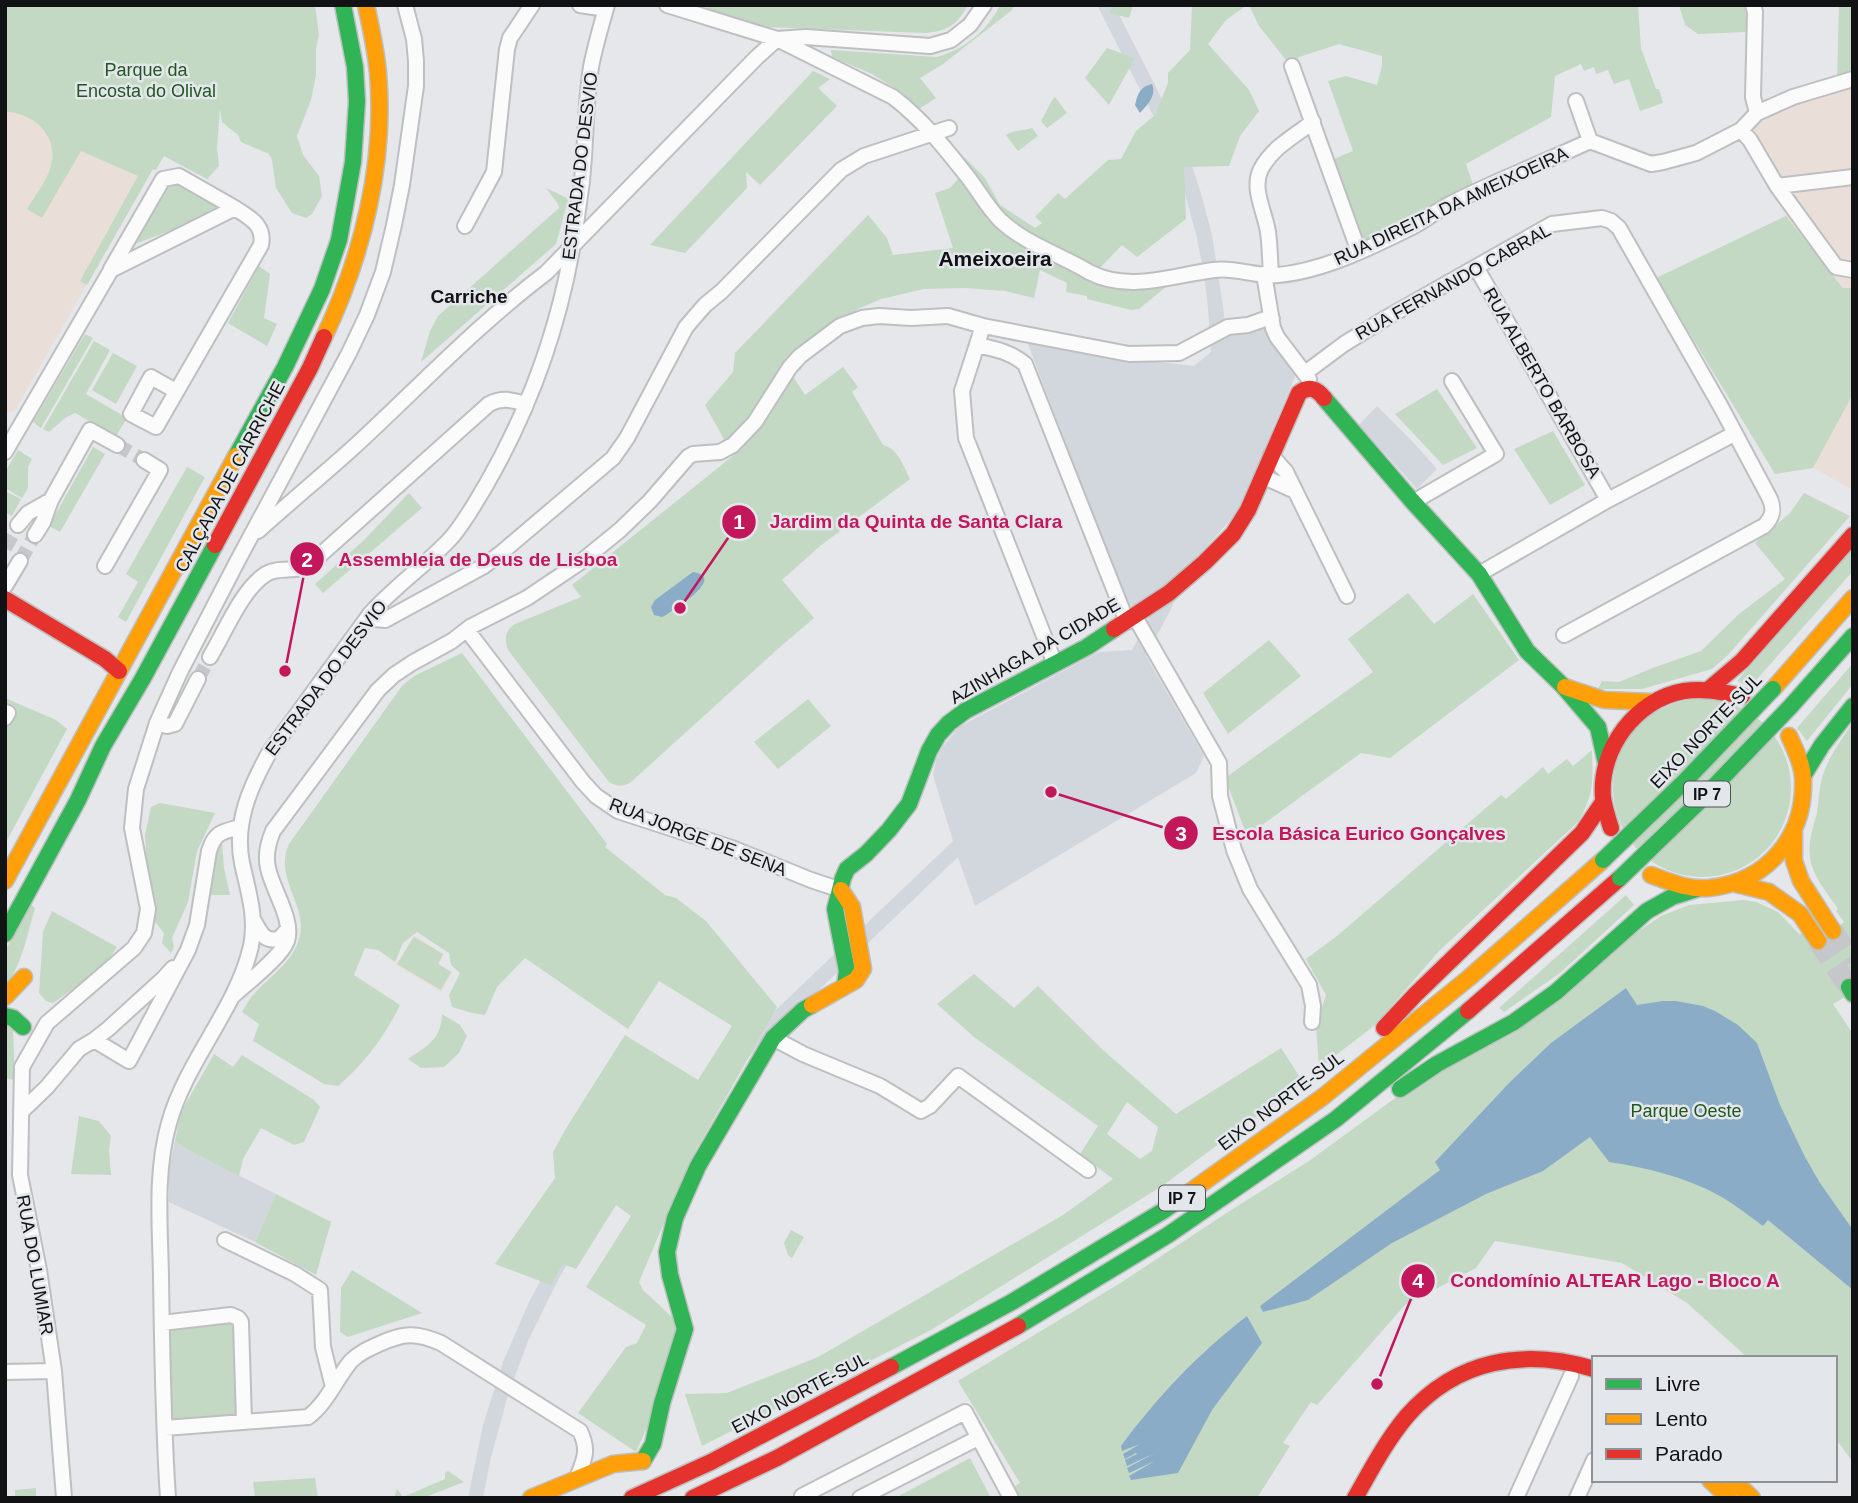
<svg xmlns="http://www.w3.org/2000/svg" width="1858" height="1503" font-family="Helvetica,sans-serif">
	<rect width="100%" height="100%" fill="#e5e7ea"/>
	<!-- built -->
	<path fill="#d2d7de" d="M1097 5H1114L1164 103 1190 160 1200 190 1212 235 1223 306 1226 338 1232 333 1265 324 1297 372 1241 503 1231 519 1189 567 1171 609 1146 656 1204 756 1196 773 975 906 958 857 665 1137 568 1262 555 1286 528 1341 508 1395 491 1457 483 1498H468L483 1425 503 1362 529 1302 555 1254 715 1068 953 841 933 775 936 760 942 748 959 727 1099 652 1132 650 1158 602 1131 606 1127 605 1026 339 1106 356 1194 366 1211 352 1208 308 1204 274 1197 238 1185 194 1164 137Z
		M1377 406 1413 442 1437 469 1417 489 1359 425Z
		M175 1141 186 1149 276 1194 255 1242 169 1202V1169Z"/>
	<!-- industrial -->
	<path fill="#e9dfd8" d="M5 81 153 168 17 407 14 411 5 413Z
		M1853 83V288H1844L1786 216 1748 129 1783 105Z
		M1853 394V490L1813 468Z
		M414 935 444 954 439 964 453 972 441 992 396 965Z"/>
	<!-- green -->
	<path fill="#c3d9c4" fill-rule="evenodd" d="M5 5H315L319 35 316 48V75L311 100 297 136 303 155 319 176 322 196 312 214 306 218 292 213 276 188 272 160 269 154 241 142 238 135 222 122 220 109 217 148 219 166 207 179 164 156 156 170 153 169 87 285 80 281 138 176 81 151 42 218 27 209C35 196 45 183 50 169 61 139 35 112 5 112Z
		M706 5H968C957 25 948 31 925 33L765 27 707 9Z
		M1000 5H1014L1012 10 943 64 920 78 936 98 919 109 903 93 872 74 832 57 831 50 937 57C963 50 988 31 1000 5Z
		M1117 5H1133L1129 18 1110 13 1111 9Z
		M1192 5H1247L1226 20 1208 44 1249 90 1259 111 1240 136 1229 166 1184 167 1186 219 1137 257 1122 245 1096 272 1103 285 1141 289 1167 283V286L1139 309 1131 310 1087 299V296L1066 292 1067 283 1040 270 1034 298 1005 291 965 288 924 289 881 299 858 309 840 319 755 411 735 436 726 443 705 405 733 372 735 353 868 215 887 238 893 255 953 248 935 193 950 188 966 170 957 157 961 154 985 178 1000 205 1035 228 1042 223 1035 217 1058 193 1065 199 1108 160 1121 159 1136 131 1155 115 1168 83V73L1190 50Z
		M1249 5H1638L1641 48 1656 89H1659L1663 103 1640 111 1629 79 1614 84 1608 70 1596 74 1594 67 1584 71 1581 64 1555 76 1551 117 1466 164 1474 188 1361 246 1334 159 1353 151 1328 81 1346 76 1377 85 1382 66V56L1339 44 1299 57 1290 65 1259 26Z
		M1679 5H1745L1747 32 1698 34 1685 25Z
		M1839 5H1853V74L1837 79Z
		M1107 48 1135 58 1109 105 1085 78Z
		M813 71 830 79 818 88 837 106 760 185 746 172 747 188 685 253 650 245Z
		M1055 97 1067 113 1047 128 1041 121C1046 114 1050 101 1055 97Z
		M1032 128 1038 136 1018 151 1006 135C1013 130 1024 131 1032 128Z
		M176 185 221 206 222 210 133 245 162 192 166 188Z
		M546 188 567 198 568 200 556 244 421 362 430 331 438 316 559 208 558 204Z
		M1786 216 1843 288H1853V394L1813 468 1775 474 1656 278Z
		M259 266 270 274 264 318 277 324 267 346 228 323Z
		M85 334 93 338 41 428 33 422Z
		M94 341 110 350 86 394 127 418 116 436 75 413 65 418 49 432 43 429Z
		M113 353 137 366 116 404 92 390Z
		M799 364 802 369 792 375 805 395 843 367 858 387 852 392 883 445C898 449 903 465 910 479L820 546 782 580 814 618 781 646 631 782C623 787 618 787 609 782L508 650C504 639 505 630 515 624L581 597 572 585 744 447 778 391Z
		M1437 389 1477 448 1443 465 1395 414Z
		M1553 431 1585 485 1550 505 1514 449Z
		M93 447 105 454 60 532 49 526Z
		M18 450 32 459 28 467V488L22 498 5 488V472Z
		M187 467 205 477 126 622 118 617 138 582 126 574Z
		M5 491 21 499 12 516 5 512Z
		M409 493 422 508 323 593 315 584 363 541Z
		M1804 493 1850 516 1728 655 1712 669 1642 689H1598L1602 681 1619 682 1650 669 1701 651 1739 614 1785 579 1755 543 1790 513Z
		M1853 546V571L1750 687 1737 681Z
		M1408 593 1434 624 1473 594 1519 660 1390 758 1361 753 1247 836 1225 778 1373 672 1348 639Z
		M1269 640 1301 676 1228 734 1203 693Z
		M462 653 607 844 605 847 665 895 676 898 706 921 777 1007 690 1161 639 1282 643 1290 672 1317 675 1324 676 1341 649 1423 636 1452 578 1413 626 1347 637 1343 646 1325 586 1287 631 1216 616 1205 576 1269 563 1264 551 1285 495 1264 555 1178 553 1152 568 1125 625 1035 698 1080 732 1026 659 981 628 1029 525 958 497 987 485 1015 472 1013 452 1007 449 995 460 973 451 965 449 953 417 932 403 943 395 962 378 950 365 948 354 975 400 1005C385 1036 364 1064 338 1086L324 1084 253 1041 259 1024 242 1012C246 1006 249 999 254 994 269 977 293 962 299 939 309 905 273 879 289 844L402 686 414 676Z
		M1853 663V684L1807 741 1797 728Z
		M5 698 56 720 67 729 5 844Z
		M808 699 831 726 778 769 754 742Z
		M1613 788a89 89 0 1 1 178 0a89 89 0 1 1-178 0Z
		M1853 722V984L1845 997 1833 1004 1853 1034V1462L1835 1438V1358H1748L1687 1303 1622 1263 1495 1241 1476 1268 1405 1305 1317 1405 1311 1402 1283 1443 1290 1446 1257 1498H1019L1012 1488 1020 1483 958 1381 1122 1282 1228 1212 1309 1161 1424 1077 1661 916 1689 905 1744 900 1756 902 1778 912 1799 934 1802 933 1811 945 1844 922 1836 911 1838 909C1829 895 1817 882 1812 866 1806 847 1812 831 1817 813 1819 800 1819 787 1823 775 1829 756 1842 739 1853 722Z
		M1592 750C1593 783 1594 792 1579 821L1439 951 1374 1026 1319 1068 1316 1026 1326 995 1306 959 1337 936 1501 795 1506 799 1543 767 1548 774 1567 759 1573 766Z
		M160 803 215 813 197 851 188 902 172 938 174 947 171 953 162 943 164 933 152 918 148 889 145 835 151 807Z
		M222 842 224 868 230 895H211L210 881 217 846Z
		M1626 895 1634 905 1560 973 1504 1012 1499 1008Z
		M31 905 35 908C28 932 21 968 5 987V951Z
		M52 911 117 947 103 968 53 1003 46 1001 39 993 43 932Z
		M414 937 443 954 438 964 451 972 441 990 397 964Z
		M974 974 1014 1008 1038 986 1103 1050 1176 1114 1281 1048 1303 1082 1162 1186 931 1330 702 1446 685 1394 727 1393 818 1357 1063 1215 1113 1179 1080 1154 1098 1126 974 1037 937 1004ZM1127 1102 1158 1127 1152 1151 1140 1159 1107 1134Z
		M442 1014 460 1025 467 1036 459 1053 444 1067 421 1068 408 1059C427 1046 441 1040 442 1014Z
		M5 1025 13 1030 15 1080 5 1078Z
		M214 1054 233 1067 242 1055 314 1100 320 1107 304 1142 294 1145 261 1128 243 1159 239 1176 186 1149 175 1141 181 1112Z
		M79 1116 99 1121 111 1136 109 1150 111 1175 71 1174Z
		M276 1194 331 1222 316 1275 255 1242Z
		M791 1230 804 1237 792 1258 788 1255 784 1243Z
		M352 1270 422 1313 348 1337 340 1332 341 1288Z
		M235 1316 244 1422 165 1428 162 1323Z
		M970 1458 991 1498H895Z
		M448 1471 464 1482 423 1498H394L397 1489 403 1497 445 1479V1473Z
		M315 1478 318 1498H255L253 1482Z
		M36 1488V1498H15V1490Z"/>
	<!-- water -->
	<path fill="#8aacc6" d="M1152 84C1157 96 1147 105 1140 113L1135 105C1138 93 1140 87 1152 84Z
		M693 572C727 577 675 609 666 615L662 617 654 615 651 607 655 600Z
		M1626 988 1637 1005 1663 1001H1676L1703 1006 1715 1011 1738 1025 1757 1043 1780 1105 1805 1157 1820 1183 1853 1230V1290L1768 1220 1763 1226C1748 1215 1733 1203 1718 1195 1683 1176 1647 1168 1609 1162L1590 1137 1543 1171 1486 1194 1392 1243 1308 1300 1263 1312 1260 1306 1440 1170 1435 1162 1509 1083 1551 1043Z
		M1247 1316 1262 1343 1212 1410 1178 1473 1131 1480 1129 1476 1155 1461 1129 1473 1127 1468 1155 1453 1127 1466 1125 1460 1137 1454 1136 1453 1125 1459 1123 1454 1140 1444 1122 1451 1121 1446C1159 1395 1197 1355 1247 1316Z"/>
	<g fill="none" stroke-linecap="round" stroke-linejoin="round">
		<!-- street-tunnel -->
		<path stroke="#c5c7ca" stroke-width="14" stroke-dasharray="14 7" stroke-linecap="butt" d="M117 445 144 460
			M5 548 18 525
			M20 561 35 535
			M198 679 210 657"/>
		<!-- secondary-tunnel -->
		<path stroke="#c5c7ca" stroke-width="21" stroke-dasharray="21 10" stroke-linecap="butt" d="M1833 931 1853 961
			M1818 941 1849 987"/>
		<!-- street casing -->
		<g stroke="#bebfc1" stroke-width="18">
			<path id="street" d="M580 5 606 9
				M667 5 777 39 893 97C922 119 945 148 967 176 979 191 987 207 1000 220 1024 243 1061 255 1089 272 1129 293 1173 275 1214 270 1235 267 1257 277 1278 275 1323 271 1372 247 1412 227 1427 219 1439 209 1454 202 1498 180 1545 162 1590 141
				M1753 5 1755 12 1753 97 1757 113
				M1292 66 1359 252
				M1576 101 1590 141
				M1741 130 1750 140 1777 186 1853 177
				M1590 141 1651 164 1663 162 1696 153 1741 130 1757 113 1793 97 1853 79
				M1777 186 1836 267 1853 270
				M465 226 494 172 507 49 510 38 532 5
				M1476 267 1608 500
				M111 269 163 179 179 176 235 208
				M1264 274 1273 328 1277 337 1309 379
				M1271 275C1270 261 1270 246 1268 232 1265 212 1251 188 1261 169 1272 148 1294 136 1313 122
				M983 326 962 391 966 438 1055 664
				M977 345C995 349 1011 352 1025 364L1127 622
				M1305 373 1344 344 1386 318 1552 224 1602 218 1611 221 1619 228 1721 407 1769 497C1775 509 1773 517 1764 526L1564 635
				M5 452 111 270 235 208C250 218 265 225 261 245L156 427 131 414 151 377 176 391
				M1271 455 1286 472 1347 596
				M1262 476 1295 491
				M1413 502 1496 454 1452 381
				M18 525 28 513 51 500
				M258 531C290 502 323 475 355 446 418 388 477 325 546 273L757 57 777 39 806 37 930 46 951 40 970 25 984 5
				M35 535 43 522 51 500 90 430 117 445
				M105 566 160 470 144 460
				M1479 574 1608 500 1734 434
				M5 586 20 561
				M370 614 375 619 385 620 484 566 501 553 613 458 627 438 686 327 705 305 722 291 841 170 864 156 949 128
				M1135 617 1219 763 1220 796 1234 850 1250 889 1309 985 1313 1006 1312 1022
				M467 630 583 782 596 796 618 811 732 848 811 880 841 890
				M210 657C225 632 242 589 266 574 279 566 296 573 309 565L489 404C503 397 512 400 526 404
				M5 712 8 713 5 718
				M157 723 167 726 175 724 198 679
				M254 921C261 933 264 942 279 939L288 929
				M234 995C247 983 281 957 287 941 294 920 272 889 268 868 265 855 268 843 273 831L378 690 394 675 412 663 452 641 470 627 527 598 582 561 620 530 650 501 688 457 693 454 720 452 733 445 755 422 790 367 800 356 840 326 862 318 879 316 911 318 948 316 983 326 1129 354 1179 353 1228 327 1248 325 1265 319H1272
				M773 1038 803 1054 880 1086 921 1111 930 1106 958 1076 1088 1170
				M94 1040 129 1061 188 950 197 925 209 851C215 832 222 832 240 827
				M21 1112 47 1087 79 1049 94 1040 108 1029 163 979 173 968
				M225 1240 295 1274 320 1290 323 1347 333 1387
				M162 1323 231 1315 238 1318 241 1322 244 1422
				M5 1372 54 1371
				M165 1428 308 1417C327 1403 336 1379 351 1361 359 1353 368 1349 379 1344 403 1333 416 1332 441 1343L580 1431C589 1450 585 1458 577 1478
				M64 1498 54 1371 39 1270 20 1175 22 1067 47 1023 134 948 144 933 148 909 132 828 136 789 157 723 180 672 238 560 349 353 367 315 383 272 394 225 402 185 416 86V61L414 39 405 5
				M168 1498C163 1424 162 1350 161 1276 160 1225 155 1172 169 1123 186 1061 237 1008 251 946 257 917 248 891 242 863 234 823 250 787 269 753L370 614C395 586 426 565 451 538 465 522 475 503 486 485 535 400 566 306 578 210 581 192 583 174 584 157 586 127 586 97 591 67 595 46 601 26 607 5
				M803 1498 802 1496 965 1412 1011 1498
				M860 1498 978 1438
				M1516 1498 1571 1376
				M1577 1498 1594 1460"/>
		</g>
		<!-- fast casing -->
		<g stroke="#bebfc1" stroke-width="19">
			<path id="fast" d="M1324 398 1413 502 1479 574 1527 651 1563 686 1598 727 1606 763
				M236 456 285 367 322 289 339 240 353 162 357 101 355 67 343 5
				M1791 706 1853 636
				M1803 776 1822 745 1853 706
				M5 934 78 800 103 746 143 678 215 545
				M845 985 847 971 835 909 843 878 847 869 866 854 889 830 909 804 929 751 938 735 949 723 965 711 1087 647 1114 629
				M1849 987 1853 994
				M5 1016 13 1018 23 1027
				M1400 1089 1437 1064 1514 1022 1556 992 1647 911 1672 897 1697 889
				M1018 1326 1168 1235 1336 1119 1468 1011
				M891 1367 1012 1302 1163 1211 1187 1194
				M643 1461 653 1444 662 1403 685 1329 670 1275 667 1252 675 1218 698 1166 773 1038 803 1010 812 1005"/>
		</g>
		<!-- slow casing -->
		<g stroke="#bebfc1" stroke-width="19">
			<path id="slow" d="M324 337C362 257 386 163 378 73 376 50 371 28 366 5
				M1565 687 1604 700 1652 702
				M1773 689 1853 598
				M1794 833V861L1801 881 1833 931
				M1651 875C1670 882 1688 890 1709 888 1768 882 1806 836 1803 777 1802 763 1795 749 1789 736
				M5 881 236 456
				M1736 884 1769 892 1800 914 1818 941
				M5 997 24 977
				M812 1005 856 980 863 969 852 907 841 890
				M1187 1194 1324 1096 1470 977 1603 860
				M1710 1480 1729 1498
				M1733 1480 1752 1498
				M531 1498 613 1464 643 1461"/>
		</g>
		<!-- jam casing -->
		<g stroke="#bebfc1" stroke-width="19">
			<path id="jam" d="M215 545 310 368 324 337
				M5 599 105 659 119 671
				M1114 629 1169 593 1205 562 1233 534 1248 510 1299 393C1309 385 1317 389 1324 398
				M1709 689 1742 661 1853 535
				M1611 828C1608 818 1604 807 1603 797 1599 749 1636 699 1684 691 1705 688 1721 692 1742 696
				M1468 1011 1620 878
				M1384 1028 1416 994 1582 833 1603 802
				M632 1498 711 1462 891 1367
				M693 1498 777 1458 1018 1326
				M1355 1498C1371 1470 1386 1441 1407 1416 1457 1359 1524 1348 1594 1369"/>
		</g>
		<!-- street -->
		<use href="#street" stroke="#fbfbfc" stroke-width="14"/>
		<!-- fast -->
		<use href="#fast" stroke="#30b455" stroke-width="16"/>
		<!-- slow -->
		<use href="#slow" stroke="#ff9f0a" stroke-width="16"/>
		<!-- jam -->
		<use href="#jam" stroke="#e5322d" stroke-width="16"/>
		<!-- fast-bridge casing -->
		<g stroke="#bebfc1" stroke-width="19" stroke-linecap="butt">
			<path id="fast-bridge" d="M1603 860 1684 782 1773 689
				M1620 878 1702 799 1791 706"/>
		</g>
		<!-- fast-bridge -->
		<use href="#fast-bridge" stroke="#30b455" stroke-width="16"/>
	</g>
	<g text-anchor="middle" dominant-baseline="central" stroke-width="5" stroke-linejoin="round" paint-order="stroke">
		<!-- shield labels -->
		<g fill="#e3e7ec" stroke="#4f5254" stroke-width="2">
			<rect x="1684" y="781.5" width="46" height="25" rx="5"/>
			<rect x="1159" y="1185.5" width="46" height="25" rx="5"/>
		</g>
		<g font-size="16" font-weight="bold" fill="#101213">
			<text x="1707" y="794">IP 7</text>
			<text x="1182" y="1198">IP 7</text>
		</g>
		<!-- park labels -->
		<g font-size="18" fill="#21571f" stroke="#e3e7ec">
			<text x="146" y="70">Parque da<tspan x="146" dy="21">Encosta do Olival</tspan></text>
			<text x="1686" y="1111">Parque Oeste</text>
		</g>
		<!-- street labels -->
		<g font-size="18" fill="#101213" stroke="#e3e7ec">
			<text transform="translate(580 166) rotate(-83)">ESTRADA DO DESVIO</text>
			<text transform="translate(1451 206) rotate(-25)">RUA DIREITA DA AMEIXOEIRA</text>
			<text transform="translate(1453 282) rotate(-29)">RUA FERNANDO CABRAL</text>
			<text transform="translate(1542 383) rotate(60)">RUA ALBERTO BARBOSA</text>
			<text transform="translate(230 477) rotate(-62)">CALÇADA DE CARRICHE</text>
			<text transform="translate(1035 651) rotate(-30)">AZINHAGA DA CIDADE</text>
			<text transform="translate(326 678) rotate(-53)">ESTRADA DO DESVIO</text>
			<text transform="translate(1706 731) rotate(-46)">EIXO NORTE-SUL</text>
			<text transform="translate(698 837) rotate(21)">RUA JORGE DE SENA</text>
			<text transform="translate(1281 1101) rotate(-37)">EIXO NORTE-SUL</text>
			<text transform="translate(35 1265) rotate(80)">RUA DO LUMIAR</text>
			<text transform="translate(800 1393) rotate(-28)">EIXO NORTE-SUL</text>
		</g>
		<!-- neighbourhood labels -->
		<g font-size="19" font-weight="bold" fill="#101213" stroke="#e3e7ec">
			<text x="469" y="296">Carriche</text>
		</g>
		<!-- quarter labels -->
		<g font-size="21" font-weight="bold" fill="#101213" stroke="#e3e7ec">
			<text x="995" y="258">Ameixoeira</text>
		</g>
	</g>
	<!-- callouts -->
	<path fill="none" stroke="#c2185b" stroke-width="2.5" d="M680 608L739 522M285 671L307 559M1051 792L1181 833M1377 1384L1418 1281"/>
	<g fill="#c2185b" stroke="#e3e7ec" stroke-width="2.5">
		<circle cx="680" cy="608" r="7"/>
		<circle cx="285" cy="671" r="7"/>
		<circle cx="1051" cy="792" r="7"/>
		<circle cx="1377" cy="1384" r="7"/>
		<circle cx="739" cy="522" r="18"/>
		<circle cx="307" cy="559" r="18"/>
		<circle cx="1181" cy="833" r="18"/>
		<circle cx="1418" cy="1281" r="18"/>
	</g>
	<g font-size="21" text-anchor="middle" font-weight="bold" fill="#fff">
		<text x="739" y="529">1</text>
		<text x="307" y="567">2</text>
		<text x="1181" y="841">3</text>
		<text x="1418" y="1288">4</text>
	</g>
	<g font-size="19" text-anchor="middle" font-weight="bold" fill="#c2185b" stroke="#e3e7ec" stroke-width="5" stroke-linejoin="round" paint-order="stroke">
		<text x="916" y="528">Jardim da Quinta de Santa Clara</text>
		<text x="478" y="566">Assembleia de Deus de Lisboa</text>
		<text x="1359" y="840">Escola Básica Eurico Gonçalves</text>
		<text x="1615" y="1287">Condomínio ALTEAR Lago - Bloco A</text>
	</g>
	<!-- border -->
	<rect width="1858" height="1503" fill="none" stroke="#101213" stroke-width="14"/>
	<!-- legend -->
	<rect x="1592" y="1356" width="245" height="126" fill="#e3e7ec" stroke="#8f9295" stroke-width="2"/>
	<rect x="1606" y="1379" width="35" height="10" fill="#30b455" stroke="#8f9295" stroke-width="2"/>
	<text x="1655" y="1391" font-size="21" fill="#101213">Livre</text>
	<rect x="1606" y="1414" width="35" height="10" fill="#ff9f0a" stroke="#8f9295" stroke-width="2"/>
	<text x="1655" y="1426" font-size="21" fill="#101213">Lento</text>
	<rect x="1606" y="1449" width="35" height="10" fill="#e5322d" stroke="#8f9295" stroke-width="2"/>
	<text x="1655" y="1461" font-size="21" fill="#101213">Parado</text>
</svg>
